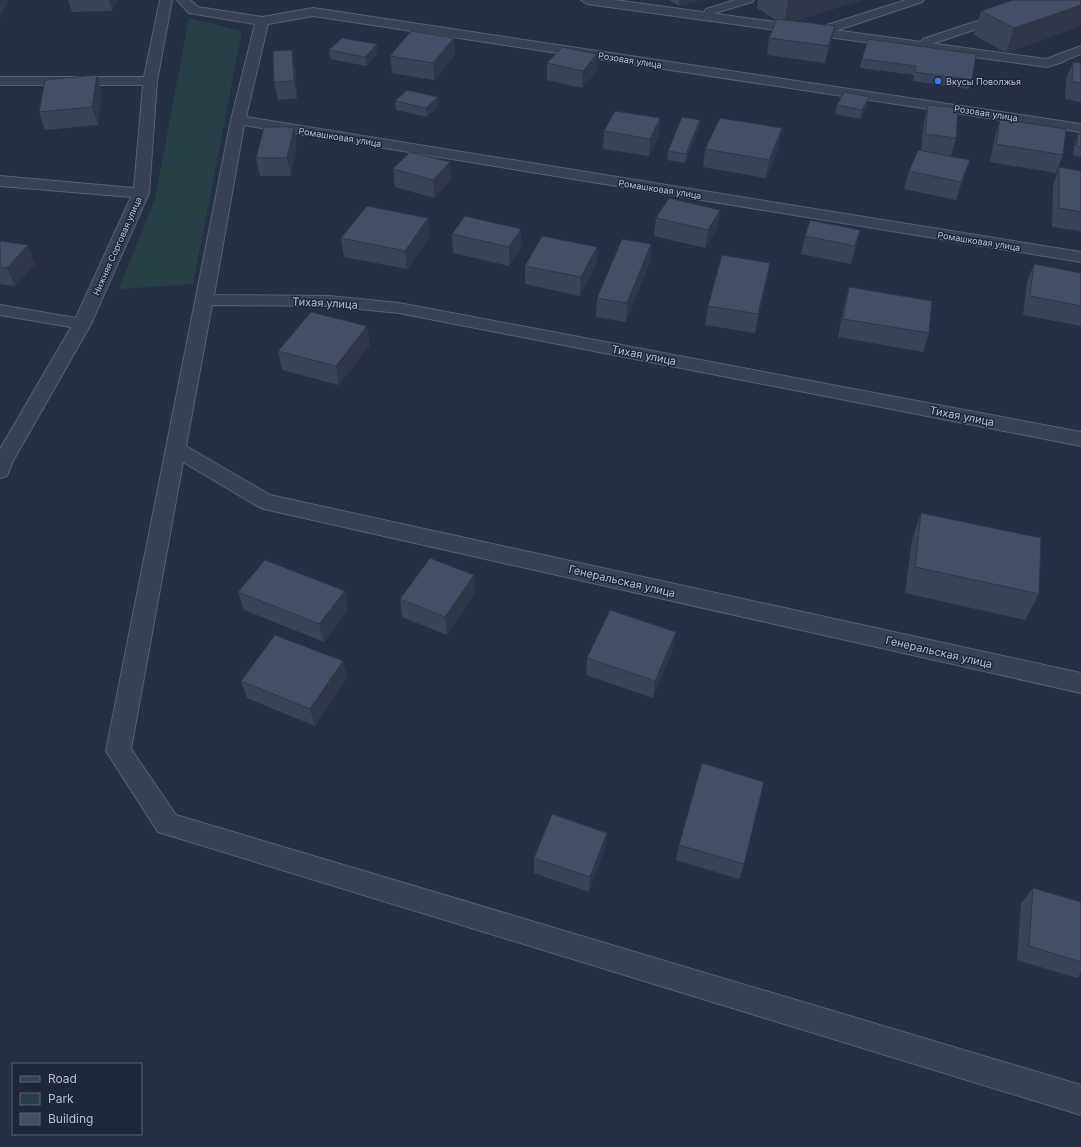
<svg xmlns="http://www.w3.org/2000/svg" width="1081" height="1147" font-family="Inter,sans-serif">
	<rect width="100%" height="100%" fill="#253045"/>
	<!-- green -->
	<path fill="#274046" d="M189 18 242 31 193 284 119 289 155 199Z"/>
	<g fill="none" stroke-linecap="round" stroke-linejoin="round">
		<!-- lane casing -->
		<g stroke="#586071" stroke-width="2">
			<path id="lane" d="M735 0H754L752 2 715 13 712 19H704L702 16 706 9Z
				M906 0H924L922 2 835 31 832 35H824L822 32 827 25Z
				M1041 0H1058L1056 2 932 44 929 49 925 50 919 46 923 39Z
				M1081 46V54L1058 63 1052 59 1054 56Z
				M0 305 82 319 88 320 90 324 88 328 82 329 0 315Z"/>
		</g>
		<!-- street casing -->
		<g stroke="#586071" stroke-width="2">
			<path id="street" d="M160 0H172L157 81 149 193 91 324 13 461 7 476 0 478V449L73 324 131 197 0 186V176L134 188 143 85H0V77H144Z
				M177 0H190L198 7 262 17 313 8 1081 124V132L313 16 268 24 246 117 1081 252V262L244 125 214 295 329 296 399 303 1081 432V446L399 313 329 306 212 305 186 446 270 495 1081 673V693L264 509 257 506 183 462 131 749 176 815 1081 1085V1115L158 832 106 751 231 120 255 24 189 13Z
				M581 0H615L1046 59 1058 55 1063 56 1065 59 1063 62 1047 67 587 4Z"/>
		</g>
		<!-- lane -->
		<use href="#lane" fill="#394254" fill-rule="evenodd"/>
		<!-- street -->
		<use href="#street" fill="#394254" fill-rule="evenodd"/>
	</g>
	<!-- wall -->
	<path fill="#3a4459" d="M68 0H117L112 11 72 12Z
		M669 0H701L679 6Z
		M758 0H862L795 21 835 26 831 43 825 63 767 55 769 38 776 20 757 8Z
		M1081 0V26L1006 53 974 35 981 11Z
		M454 38 455 55 434 80 392 73 390 56Z
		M377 44 378 53 366 66 330 59 329 50Z
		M976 54 972 80 969 89 913 81 914 75 860 68 862 59Z
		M1073 62 1081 63V102L1065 99 1066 79Z
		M547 63 597 71 582 88 547 80Z
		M295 67 297 98 278 100 274 82Z
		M102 93 98 125 45 130 39 112Z
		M438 97V106L427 117 396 110 395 101Z
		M837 105 867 106 860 119 835 114Z
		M928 105 956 138 951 156 964 178 956 200 904 189 909 171 921 150 924 122Z
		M660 118 659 136 649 156 603 149 604 131Z
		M1000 119 1063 155 1056 173 990 162 995 136Z
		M700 120 699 129 685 163 667 160 668 151Z
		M1078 134H1081V157L1073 155 1075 143Z
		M297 144 291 176H260L256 158Z
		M779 146 766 178 703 167 705 149Z
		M450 162 451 180 434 198 395 187 393 169Z
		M1059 167 1081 171V231L1052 227 1053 185Z
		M428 218 430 236 407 269 344 257 341 238Z
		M656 218 717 228 705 248 654 236Z
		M860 230 851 264 801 254 805 236Z
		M452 234 522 247 509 266 453 253Z
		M0 241 35 264 15 286 0 284Z
		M651 244 650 262 626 322 596 317 597 298Z
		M597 247 596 265 580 296 525 284V266Z
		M770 263 767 281 755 333 705 325 708 306Z
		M1034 264 1081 273V326L1023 315 1027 282Z
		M849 287 929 333 923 352 838 337 844 306Z
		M367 326 370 345 339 385 282 370 278 351Z
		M921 513 1039 594 1025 620 905 593 912 540Z
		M474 575 475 593 447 635 402 617 400 599Z
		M345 591 348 609 324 642 244 610 238 592Z
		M673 650 653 698 586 675 587 658Z
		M343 661 347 678 315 726 247 698 241 681Z
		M679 845 744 864 739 879 676 860Z
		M605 848 589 892 534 873V858Z
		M1033 888 1081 902V973L1077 978 1017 960 1021 903Z"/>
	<!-- shaded-wall -->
	<path fill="#2f3748" d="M2 0H7L8 3 0 17V3Z
		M109 0H117L112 11Z
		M679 0H701L679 6Z
		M788 0H862L784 24Z
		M1081 5V26L1006 53 1014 28Z
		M835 26 831 43 825 63 828 46Z
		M454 38 455 55 434 80 433 63Z
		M377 44 378 53 366 66 365 57Z
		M292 50 295 67 297 98 294 81Z
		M597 54V71L582 88 583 71Z
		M97 75 102 93 98 125 92 107Z
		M438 97V106L427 117 426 108Z
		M869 97 867 106 860 119 862 110Z
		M660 118 659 136 649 156 650 139Z
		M700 120 699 129 685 163 686 154Z
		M294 127 297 144 291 176 287 158Z
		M782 128 779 146 766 178 769 160Z
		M970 160 964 178 956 200 961 182Z
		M450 162 451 180 434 198 433 180Z
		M720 210 717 228 705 248 708 230Z
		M428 218 430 236 407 269 405 251Z
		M521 229 522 247 509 266V247Z
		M860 230 856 248 851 264 855 246Z
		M651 244 650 262 626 322 627 303Z
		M28 245 35 264 15 286 7 268Z
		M597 247 596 265 580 296 581 277Z
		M770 263 767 281 755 333 758 314Z
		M367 326 370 345 339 385 336 366Z
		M474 575 475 593 447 635 445 617Z
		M345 591 348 609 324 642 319 624Z
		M676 632 673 650 653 698 655 681Z
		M343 661 347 678 315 726 310 709Z
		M607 833 605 848 589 892 590 877Z"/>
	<!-- building -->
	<path fill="#434f67" stroke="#2f3748" d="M1013 0H1081V5L1014 28 981 11Z
		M777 19 835 26 828 46 769 38Z
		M411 31 454 38 433 63 390 56Z
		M342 38 377 44 365 57 329 50Z
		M868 39 976 54 972 80 915 72 916 66 862 59Z
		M562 47 597 54 583 71 547 63Z
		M292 50 294 81 274 82 273 51Z
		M1073 62 1081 63V83L1072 82Z
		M97 75 92 107 39 112 45 80Z
		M407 90 438 97 426 108 395 101Z
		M844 92 869 97 862 110 837 105Z
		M928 105 958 108 956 138 925 134Z
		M615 111 660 118 650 139 604 131Z
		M682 117 700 120 686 154 668 151Z
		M720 118 782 128 769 160 705 149Z
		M1000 119 1066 129 1063 155 996 144Z
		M264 127H294L287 158H256Z
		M1078 134H1081V147L1077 146Z
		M918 150 970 160 961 182 909 171Z
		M410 152 450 162 433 180 393 169Z
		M1059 167 1081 171V212L1059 208Z
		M669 198 720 210 708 230 656 218Z
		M367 206 428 218 405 251 341 238Z
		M465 216 521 229 509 247 452 234Z
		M810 220 860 230 855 246 805 236Z
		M542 236 597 247 581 277 525 266Z
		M622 239 651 244 627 303 597 298Z
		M0 241 28 245 7 268 0 267Z
		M722 255 770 263 758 314 708 306Z
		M1034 264 1081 273V306L1030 296Z
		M849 287 932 301 929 333 843 319Z
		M311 312 367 326 336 366 278 351Z
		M921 513 1041 538 1039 594 915 567Z
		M430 558 474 575 445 617 400 599Z
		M265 560 345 591 319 624 238 592Z
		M610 610 676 632 655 681 587 658Z
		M275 635 343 661 310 709 241 681Z
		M702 763 764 782 744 864 679 845Z
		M552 814 607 833 590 877 534 858Z
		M1033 888 1081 902V962L1029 946Z"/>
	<!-- markers -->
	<circle fill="#3f7fe0" stroke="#1e2739" stroke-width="1.5" cx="938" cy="81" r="4"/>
	<g text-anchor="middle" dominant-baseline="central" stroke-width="3" stroke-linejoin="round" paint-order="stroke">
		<!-- far-street labels -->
		<g font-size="9" fill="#b7bece" stroke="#1e2739">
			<text transform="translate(630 60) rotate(9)">Розовая улица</text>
			<text transform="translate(986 113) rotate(9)">Розовая улица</text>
			<text transform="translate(340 137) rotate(9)">Ромашковая улица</text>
			<text transform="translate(660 189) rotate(9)">Ромашковая улица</text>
			<text transform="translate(979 241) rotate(9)">Ромашковая улица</text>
			<text transform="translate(117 246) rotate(-66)">Нижняя Сорговая улица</text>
		</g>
		<!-- far-poi labels -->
		<g font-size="9" fill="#b7bece" stroke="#1e2739" text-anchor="start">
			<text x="946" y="81">Вкусы Поволжья</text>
		</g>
		<!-- street labels -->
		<g font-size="11" fill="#b7bece" stroke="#1e2739">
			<text transform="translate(325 303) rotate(3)">Тихая улица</text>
			<text transform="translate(644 355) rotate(11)">Тихая улица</text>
			<text transform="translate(962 416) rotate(11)">Тихая улица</text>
			<text transform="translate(622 581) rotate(13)">Генеральская улица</text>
			<text transform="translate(939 652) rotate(13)">Генеральская улица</text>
		</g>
	</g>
	<!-- legend -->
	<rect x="12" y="1063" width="130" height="72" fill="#1e2739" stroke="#5b6375"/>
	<rect x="20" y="1076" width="20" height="6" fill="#394254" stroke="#5b6375"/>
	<text x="48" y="1083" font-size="12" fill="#b7bece">Road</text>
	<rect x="20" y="1093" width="20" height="12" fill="#274046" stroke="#5b6375"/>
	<text x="48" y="1103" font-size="12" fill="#b7bece">Park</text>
	<rect x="20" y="1113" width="20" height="12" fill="#434f67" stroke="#5b6375"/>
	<text x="48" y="1123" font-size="12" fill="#b7bece">Building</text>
</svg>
